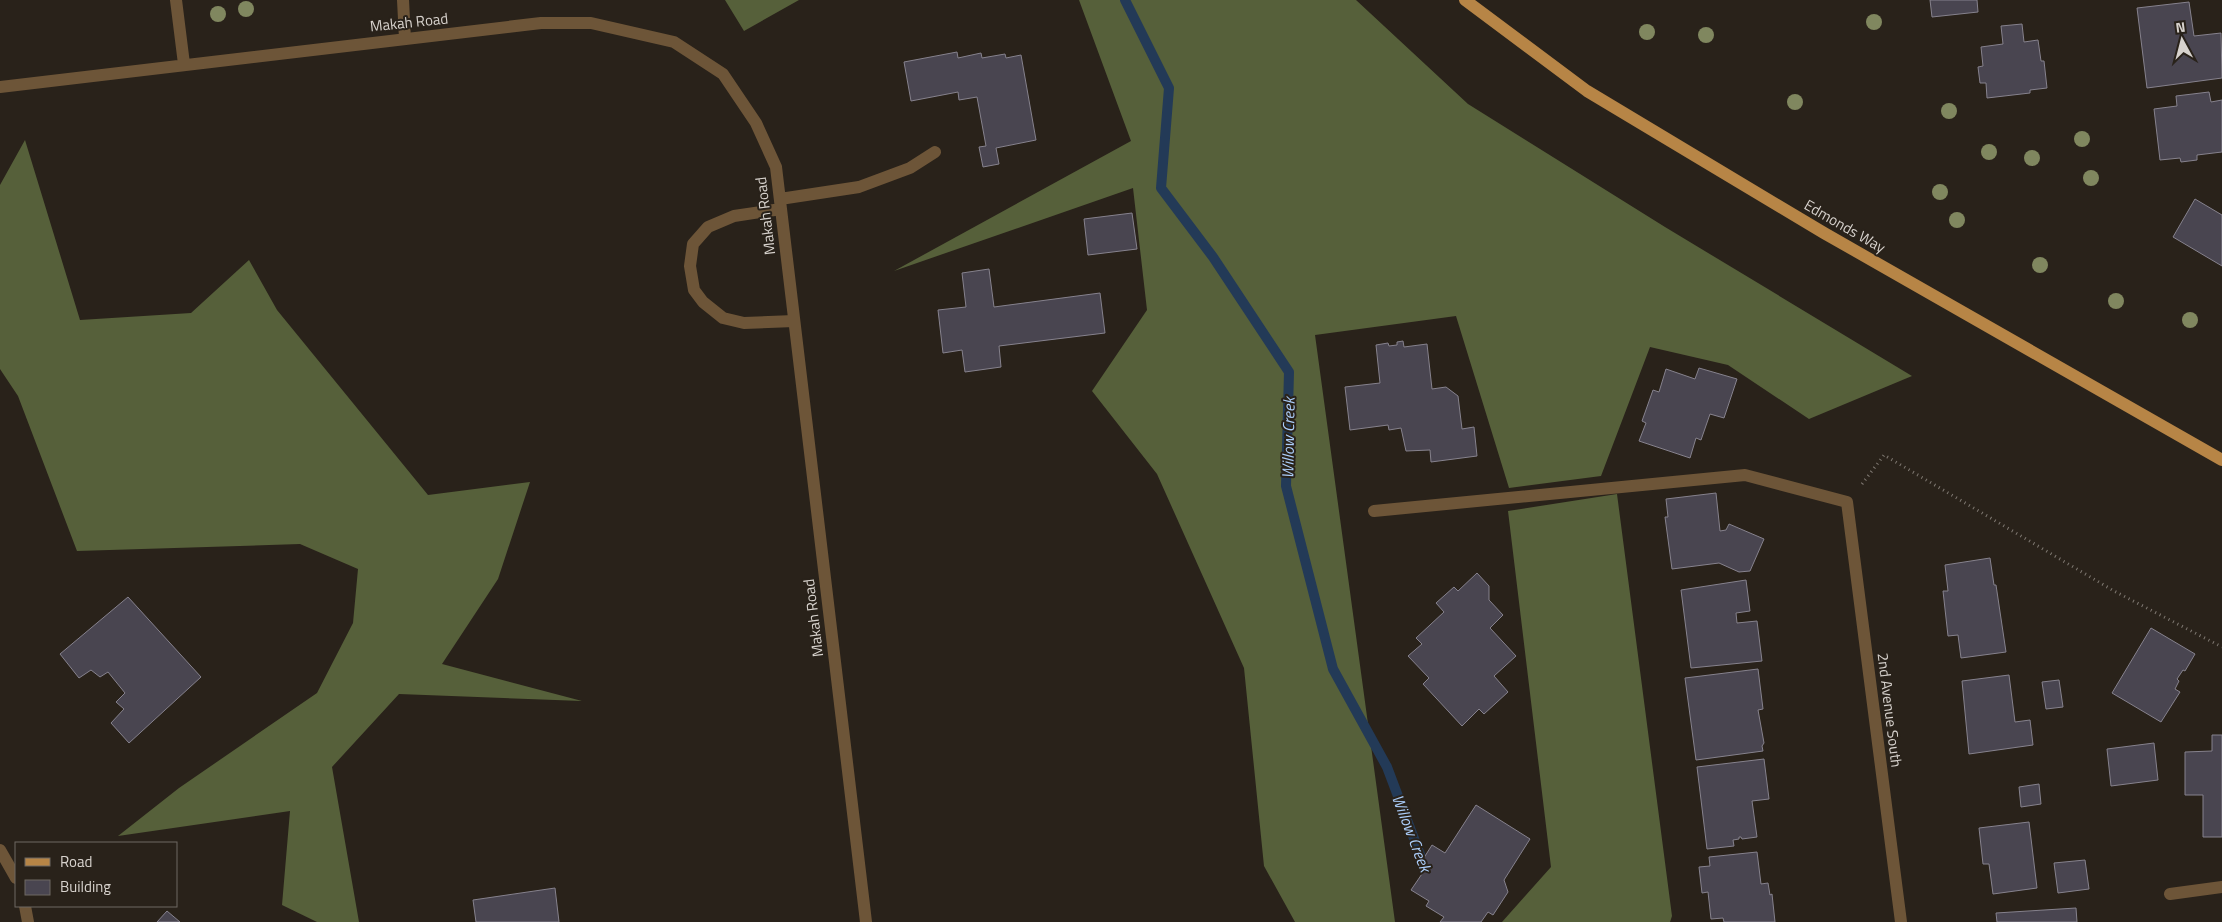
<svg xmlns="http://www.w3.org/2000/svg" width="2222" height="922" font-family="'Titillium Web',sans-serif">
	<rect width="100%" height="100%" fill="#29221a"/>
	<!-- forest -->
	<path fill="#56603a" d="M725 0H799L744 31Z
		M1079 0H1356L1468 104 1665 227 1912 376 1809 419 1728 365 1650 347 1601 476 1509 488 1456 316 1315 335 1395 922H1295L1264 866 1244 668 1157 474 1092 391 1147 310 1133 188 894 271 1131 141Z
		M25 140 80 320 191 313 249 260 277 310 428 495 530 482 498 579 442 664 582 701 399 694 332 767 359 922H317L282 905 290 811 118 836 179 788 317 693 353 623 358 569 300 544 77 551 18 396 0 369V185Z
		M1617 494 1672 916 1670 922H1502L1551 867 1508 511Z"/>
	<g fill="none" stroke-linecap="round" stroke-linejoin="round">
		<!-- stream -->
		<path stroke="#233a57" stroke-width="10" d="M1125 0 1169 88 1161 188 1213 257 1289 372 1286 486 1333 669 1387 767 1427 873"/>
	</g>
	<!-- building -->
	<path fill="#494550" stroke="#86828d" d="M1930 0H1977L1978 12 1932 17Z
		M2189 2 2194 36 2221 33 2222 78 2147 88 2137 8Z
		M2022 24 2024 42 2038 40 2041 61H2044L2047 88 2030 90V93L1987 98 1986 83H1980L1978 67 1983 66 1981 47 2003 44 2001 26Z
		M957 52 958 58 981 53 982 58 1005 54 1006 58 1021 55 1036 140 996 148 999 164 983 167 979 147 986 146 977 97 959 100 958 92 911 101 904 62Z
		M2209 92 2211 102 2222 100V152L2197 155V160L2181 162 2180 158 2160 160 2154 109 2177 106 2176 96Z
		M2195 199 2222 215V266L2173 237Z
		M1132 213 1137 249 1088 255 1084 219Z
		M989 269 994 307 1100 293 1105 333 999 346 1001 367 965 372 962 350 943 353 938 310 966 307 962 273Z
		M1403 341 1404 347 1427 344 1432 389 1446 387 1458 396 1462 429 1474 427 1477 456 1431 462 1430 450 1406 451 1401 428 1389 430 1388 425 1350 430 1345 387 1380 383 1376 345 1388 343 1389 346 1397 345V342Z
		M1699 368 1737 379 1724 418 1710 414 1701 440 1696 438 1690 458 1639 441 1646 423 1642 421 1653 390 1659 392 1666 369 1695 379Z
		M1716 493 1720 531 1726 530 1729 524 1764 539 1750 571 1739 572 1719 563 1672 569 1665 517H1668L1666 499Z
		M1990 558 1994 585H1996L2006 652 1961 658 1958 635 1948 636 1943 591H1948L1945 565Z
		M1477 573 1489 586V600L1503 615 1490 628 1516 656 1494 676 1508 692 1484 714 1479 709 1462 726 1423 684 1429 678 1408 656 1422 644 1416 638 1444 612 1436 603 1454 587 1458 591Z
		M1746 580 1750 611 1736 613 1737 623 1757 621 1762 661 1691 668 1681 590Z
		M128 597 201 677 129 743 111 723 124 709 116 702 125 693 108 672 100 677 91 670 79 678 60 654Z
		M2151 628 2195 654 2185 671 2183 670 2177 679 2179 681 2175 689 2180 692 2161 722 2112 693Z
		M1758 669 1763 709 1758 710 1764 743 1762 746 1763 751 1696 760 1685 678Z
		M2009 675 2015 722 2030 720 2033 745 1969 754 1962 681Z
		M2059 680 2063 707 2046 709 2042 682Z
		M2212 735H2222V837H2203V795H2185V752L2212 751Z
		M2154 743 2158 780 2111 786 2107 749Z
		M1764 759 1769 799 1752 801 1757 837 1742 839 1741 837H1739V839L1733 840 1734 846 1707 849 1697 767Z
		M2039 784 2041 804 2021 807 2019 787Z
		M1476 805 1530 839 1504 880 1508 892 1493 915 1488 912 1481 922H1440L1444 917 1426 906 1429 901 1411 890 1426 868 1420 864 1432 845 1445 853Z
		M2029 822 2037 888 1993 894 1989 864H1983L1979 828Z
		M1757 852 1761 884 1768 883 1770 895 1772 894 1775 922H1724L1723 918 1711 919 1708 892 1702 893 1699 867 1710 866 1709 857Z
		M2085 860 2089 889 2058 893 2054 863Z
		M555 888 559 922H476L473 900Z
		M2076 908 2077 922H1997L1996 913Z
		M167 911 180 922H157Z"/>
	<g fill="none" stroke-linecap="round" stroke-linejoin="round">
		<!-- path -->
		<path stroke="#807a73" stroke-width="3" stroke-dasharray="1 4" stroke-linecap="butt" d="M1862 484 1884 455 2114 591 2222 647"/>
		<!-- minor -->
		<path stroke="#6d5538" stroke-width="12" d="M176 0 184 64
			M403 0 405 39
			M0 87 541 23H591L674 42 723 74 756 123 776 167 866 922
			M780 199 859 187 910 168 935 152
			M781 209 734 216 708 227 693 244 690 266 694 290 703 302 723 318 744 323 794 321
			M1374 511 1745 475 1847 502 1901 922
			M0 850 16 878
			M2170 894 2222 887
			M25 906 28 922"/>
		<!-- major -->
		<path stroke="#b78546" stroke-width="12" d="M1465 0 1587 91 1824 233 2222 460"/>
	</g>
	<!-- trees -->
	<g fill="#80875f">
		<circle cx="246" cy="9" r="8"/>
		<circle cx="218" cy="14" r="8"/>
		<circle cx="1874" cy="22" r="8"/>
		<circle cx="1647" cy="32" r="8"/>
		<circle cx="1706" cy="35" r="8"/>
		<circle cx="1795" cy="102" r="8"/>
		<circle cx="1949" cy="111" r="8"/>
		<circle cx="2082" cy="139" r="8"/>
		<circle cx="1989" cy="152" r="8"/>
		<circle cx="2032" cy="158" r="8"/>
		<circle cx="2091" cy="178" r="8"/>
		<circle cx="1940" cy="192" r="8"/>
		<circle cx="1957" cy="220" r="8"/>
		<circle cx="2040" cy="265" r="8"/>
		<circle cx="2116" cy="301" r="8"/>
		<circle cx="2190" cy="320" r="8"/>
	</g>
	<g text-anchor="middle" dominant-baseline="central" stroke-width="4" stroke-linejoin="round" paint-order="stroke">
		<!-- street labels -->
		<g font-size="15" fill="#d7d2cd" stroke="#29221a">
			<text transform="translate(409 22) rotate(-6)">Makah Road</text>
			<text transform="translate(765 216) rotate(-97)">Makah Road</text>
			<text transform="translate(1845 226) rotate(30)">Edmonds Way</text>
			<text transform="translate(813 618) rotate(-97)">Makah Road</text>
			<text transform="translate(1890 710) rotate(83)">2nd Avenue South</text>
		</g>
		<!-- water labels -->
		<g font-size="16" font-style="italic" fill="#abcdf9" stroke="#29221a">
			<text transform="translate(1288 438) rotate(-89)">Willow Creek</text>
			<text transform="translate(1412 833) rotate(69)">Willow Creek</text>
		</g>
	</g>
	<!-- legend -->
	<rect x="15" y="842" width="162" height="65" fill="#29221a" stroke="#6f6862"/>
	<rect x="25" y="858" width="25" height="8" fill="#b78546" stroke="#6f6862"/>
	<text x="60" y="867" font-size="15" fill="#d7d2cd">Road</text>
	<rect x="25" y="880" width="25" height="15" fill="#494550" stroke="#6f6862"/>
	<text x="60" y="892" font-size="15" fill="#d7d2cd">Building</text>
	<!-- north arrow -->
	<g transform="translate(2182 40) rotate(353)" stroke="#29221a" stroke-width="4" paint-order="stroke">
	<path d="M0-4L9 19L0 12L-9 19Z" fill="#d7d2cd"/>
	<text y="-8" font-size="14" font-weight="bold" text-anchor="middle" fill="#d7d2cd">N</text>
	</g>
</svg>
